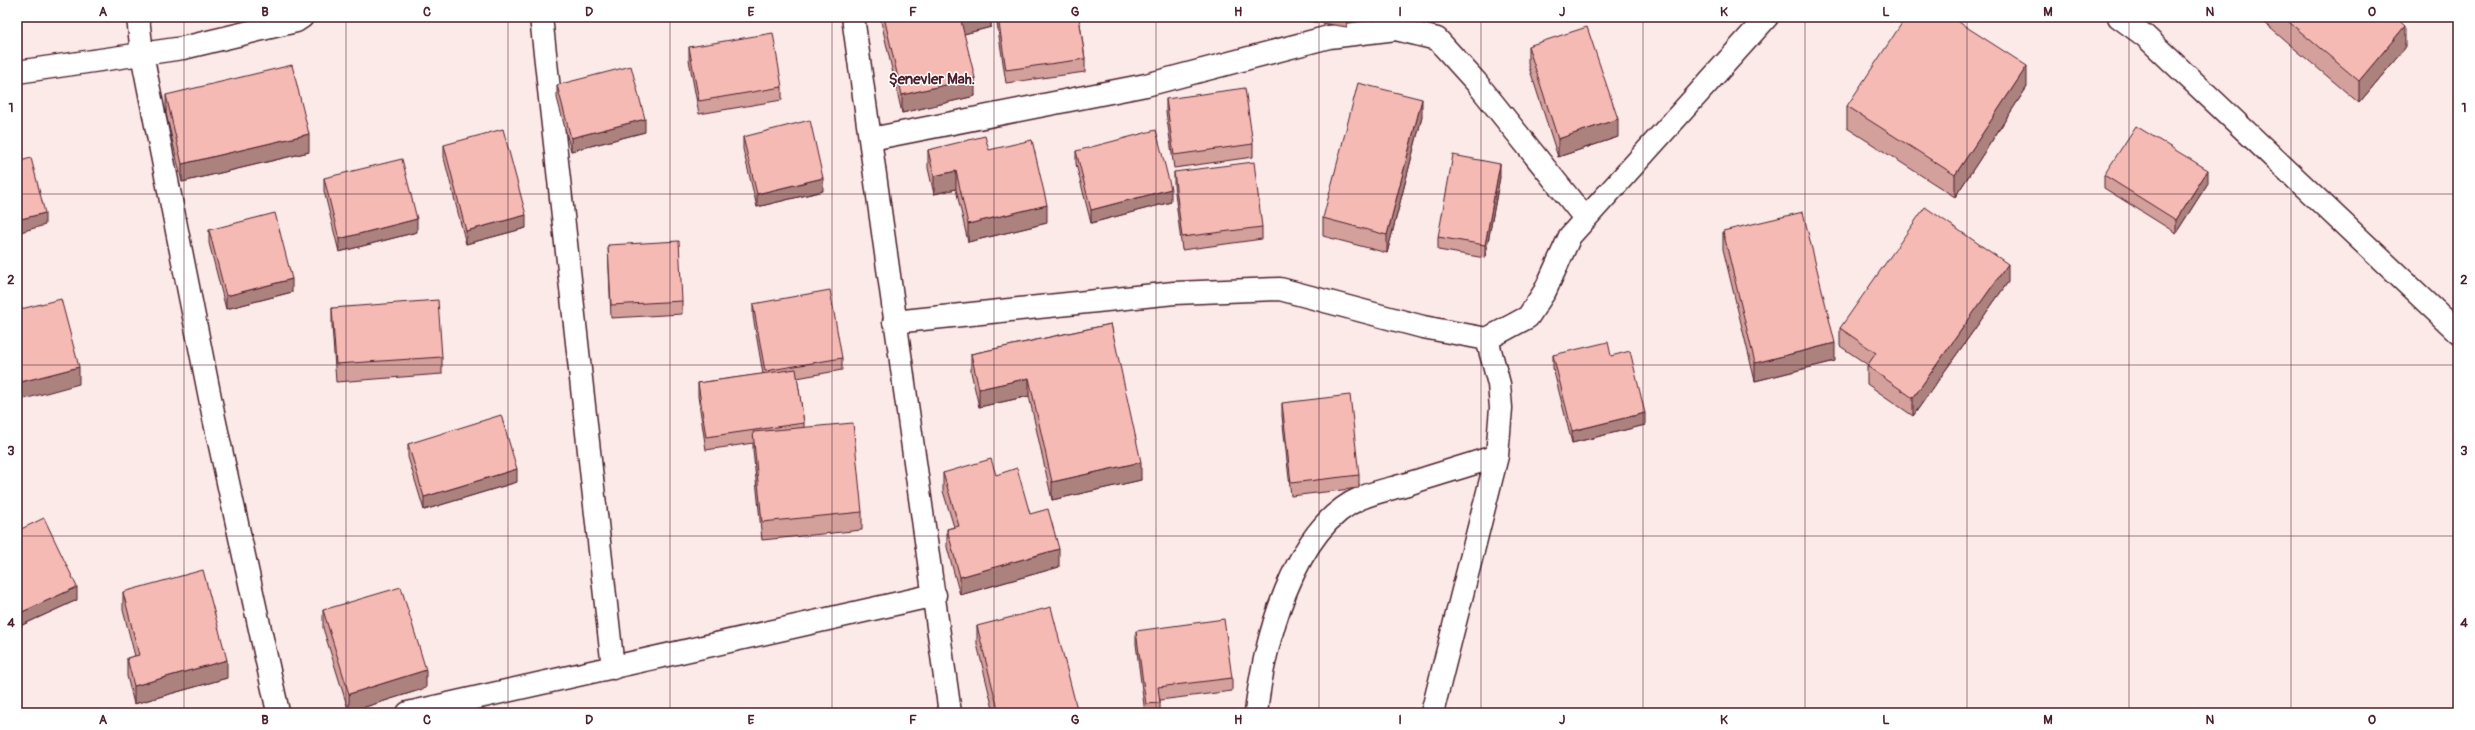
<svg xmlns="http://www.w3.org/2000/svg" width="2475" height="730" font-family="Pangolin,sans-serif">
	<rect width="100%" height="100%" fill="#fceae9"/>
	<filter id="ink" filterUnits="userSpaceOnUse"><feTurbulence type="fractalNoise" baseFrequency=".025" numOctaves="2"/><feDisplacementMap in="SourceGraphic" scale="8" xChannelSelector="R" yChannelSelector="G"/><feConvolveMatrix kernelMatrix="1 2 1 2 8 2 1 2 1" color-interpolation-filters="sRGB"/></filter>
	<g filter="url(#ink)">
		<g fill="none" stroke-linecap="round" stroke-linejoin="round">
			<!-- minor casing -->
			<g stroke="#4a1f2b" stroke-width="25">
				<path id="minor" d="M138 17 142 54 214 418 278 712
					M541 17 613 668
					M853 17 950 713
					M2119 17 2145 36 2458 332
					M17 72 183 48 296 21 302 17
					M871 139 1146 85 1329 37 1396 29 1437 39 1476 82 1585 218
					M894 322 1174 293 1280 289 1423 327 1487 339 1528 317 1545 291 1570 236 1767 17
					M408 713 935 595
					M1256 713C1263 646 1293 527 1361 498 1374 492 1390 489 1404 485 1435 475 1466 466 1497 456
					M1432 713 1497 456 1501 408 1499 384 1487 339"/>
			</g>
			<!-- minor -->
			<use href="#minor" stroke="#fff" stroke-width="22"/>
		</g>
		<!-- wall -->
		<path fill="#d4a09c" stroke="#4a1f2b" d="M880 17H991V27L964 34 975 96 902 113Z
			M997 17H1079L1085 59V72L1006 83 997 23Z
			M1282 17H1348L1347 27Z
			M2257 17H2401L2398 20 2405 48 2359 103Z
			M1528 46 1618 137 1558 157 1528 64Z
			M689 47 782 87V100L699 114 689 60Z
			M557 85 645 132 571 151 557 98Z
			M2027 87 1955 197 1847 128V106Z
			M166 95 309 152 182 182 166 113Z
			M1166 99 1253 144V157L1174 168 1166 112Z
			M1422 117 1387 253 1323 236V218Z
			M743 137 823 191 757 207 743 149Z
			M444 145 526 228 466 244 444 158Z
			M928 150H989L1047 223 968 242 956 189 934 194 928 168Z
			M1076 151 1171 202 1091 223 1076 164Z
			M1174 172 1262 227V239L1182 250 1174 185Z
			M2104 175 2208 183 2176 233 2104 188Z
			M1500 177 1485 258 1438 250V237Z
			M324 178 417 232 339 252 324 191Z
			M209 230 292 292 226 309 209 243Z
			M1723 231 1835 361 1755 381 1723 249Z
			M608 245 682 301V314L611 318Z
			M2008 282 1913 416 1867 384V366L1868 365 1840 346V328Z
			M753 304 842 358V370L797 378 804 423V427L862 512V530L762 540 753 450V443L706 450 698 396V383L763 374 753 316Z
			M332 308 442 357V374L336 382 332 326Z
			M1111 324 1141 480 1052 500 1029 396 979 407 971 372V354Z
			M1553 355 1611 356 1645 425 1572 443 1553 368Z
			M1282 403 1359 475V488L1291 496 1282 416Z
			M408 444 517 482 424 510 408 457Z
			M943 473 996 475 1030 514 1059 567 960 595 947 547V529L954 527 943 491Z
			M17 531 77 600 20 626 17 619Z
			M123 592 227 678 134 704 127 676V658L135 656 123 610Z
			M323 610 426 688 349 712 323 628Z
			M977 626 1077 713H994L977 644Z
			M1136 631 1232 678V691L1160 700V713H1145L1136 644Z"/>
		<!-- shaded-wall -->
		<path fill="#ac827f" stroke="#4a1f2b" d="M960 17H991V27L960 35Z
			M1347 17H1348L1347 27Z
			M2388 17H2401L2388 33Z
			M2405 26V48L2359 103V81Z
			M2027 66V87L1955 197V175Z
			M975 78V96L902 113V95Z
			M1422 99V117L1387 253V235Z
			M645 119V132L571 151V138Z
			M1618 119V137L1558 157V139Z
			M309 134V152L182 182V164Z
			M1500 164V177L1485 258V245Z
			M2208 170V183L2176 233V220Z
			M956 171V189L934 194V176Z
			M823 178V191L757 207V194Z
			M1171 189V202L1091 223V210Z
			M1047 205V223L968 242V224Z
			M45 213V225L17 233V220Z
			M526 215V228L466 244V231Z
			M417 219V232L339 252V239Z
			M2008 264V282L1913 416V398Z
			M292 279V292L226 309V296Z
			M1835 343V361L1755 381V363Z
			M79 367V384L17 401V383Z
			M1029 378V396L979 407V389Z
			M1645 413V425L1572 443V431Z
			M1141 462V480L1052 500V482Z
			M517 469V482L424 510V497Z
			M1059 549V567L960 595V577Z
			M77 587V600L20 626V613Z
			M227 660V678L134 704V686Z
			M426 670V688L349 712V694Z
			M1077 709V713H1060Z"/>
		<!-- building -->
		<path fill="#f6bab5" stroke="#4a1f2b" d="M884 17H961H960L975 78 902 95Z
			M998 17H1079L1085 59 1006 70Z
			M1906 17H1951L2027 66 1955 175 1847 106Z
			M2283 17H2395L2405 26 2359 81Z
			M1587 27 1618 119 1558 139 1528 46Z
			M773 33 782 87 699 101 689 47Z
			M292 65 309 134 182 164 166 95Z
			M631 66 645 119 571 138 557 85Z
			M1358 83 1422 99 1387 235 1323 218Z
			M1245 88 1253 144 1174 155 1166 99Z
			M810 120 823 178 757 194 743 137Z
			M2136 126 2208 170 2176 220 2104 175Z
			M503 129 526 215 466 231 444 145Z
			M1156 130 1171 189 1091 210 1076 151Z
			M985 136 989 150 1032 140 1047 205 968 224 956 171 934 176 928 150Z
			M1453 155 1500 164 1485 245 1438 237Z
			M31 158 45 213 17 220V162Z
			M402 159 417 219 339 239 324 178Z
			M1254 162 1262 227 1182 237 1174 172Z
			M1925 207 2008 264 1913 398 1867 366 1876 353 1840 328Z
			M1803 212 1835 343 1755 363 1723 231Z
			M275 213 292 279 226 296 209 230Z
			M679 241 682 301 611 305 608 245Z
			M830 290 842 358 765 371 753 304Z
			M61 299 79 367 17 383V310Z
			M438 300 442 357 336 364 332 308Z
			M1111 324 1141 462 1052 482 1029 378 979 389 971 354Z
			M1608 342 1611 356 1630 351 1645 413 1572 431 1553 355Z
			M796 369 804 423 706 437 698 383Z
			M1350 395 1359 475 1291 483 1282 403Z
			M501 415 517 469 424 497 408 444Z
			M853 423 862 512 762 522 753 432Z
			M991 459 996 475 1017 468 1030 514 1048 509 1059 549 960 577 947 529 959 526 943 473Z
			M44 518 77 587 20 613 17 606V531Z
			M203 570 227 660 134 686 127 658 139 655 123 592Z
			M401 587 426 670 349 694 323 610Z
			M1051 607 1077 709 1060 713H999L977 626Z
			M1224 619 1232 678 1158 687 1160 703 1146 704 1136 631Z"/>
	</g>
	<!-- grid -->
	<path fill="none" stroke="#4a1f2b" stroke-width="1" stroke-opacity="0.55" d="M184 17V713M346 17V713M508 17V713M670 17V713M832 17V713M994 17V713M1156 17V713M1319 17V713M1481 17V713M1643 17V713M1805 17V713M1967 17V713M2129 17V713M2291 17V713M17 194H2458M17 365H2458M17 536H2458"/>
	<g text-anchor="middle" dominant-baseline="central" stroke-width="3" stroke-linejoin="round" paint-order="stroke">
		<!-- district labels -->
		<g font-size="15" font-weight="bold" fill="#4a1f2b" stroke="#fff">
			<text x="932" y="79">Şenevler Mah.</text>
		</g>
	</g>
	<!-- margin -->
	<rect width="2475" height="730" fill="none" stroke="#fff" stroke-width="44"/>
	<rect x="22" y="22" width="2431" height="686" fill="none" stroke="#4a1f2b" stroke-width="1.5"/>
	<g font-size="13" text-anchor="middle" font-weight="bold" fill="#4a1f2b">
		<text x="103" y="16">A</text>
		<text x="265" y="16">B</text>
		<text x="427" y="16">C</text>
		<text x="589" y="16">D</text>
		<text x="751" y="16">E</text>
		<text x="913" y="16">F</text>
		<text x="1075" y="16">G</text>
		<text x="1238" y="16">H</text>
		<text x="1400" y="16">I</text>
		<text x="1562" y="16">J</text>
		<text x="1724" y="16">K</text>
		<text x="1886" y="16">L</text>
		<text x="2048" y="16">M</text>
		<text x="2210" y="16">N</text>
		<text x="2372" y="16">O</text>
		<text x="11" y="112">1</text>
		<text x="2464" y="112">1</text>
		<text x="11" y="284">2</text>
		<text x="2464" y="284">2</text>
		<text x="11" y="455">3</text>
		<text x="2464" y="455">3</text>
		<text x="11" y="627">4</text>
		<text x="2464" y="627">4</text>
		<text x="103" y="724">A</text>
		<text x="265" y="724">B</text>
		<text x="427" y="724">C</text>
		<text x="589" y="724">D</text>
		<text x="751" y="724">E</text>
		<text x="913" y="724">F</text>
		<text x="1075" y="724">G</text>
		<text x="1238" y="724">H</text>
		<text x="1400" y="724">I</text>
		<text x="1562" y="724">J</text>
		<text x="1724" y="724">K</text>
		<text x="1886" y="724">L</text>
		<text x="2048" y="724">M</text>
		<text x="2210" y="724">N</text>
		<text x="2372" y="724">O</text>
	</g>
</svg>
